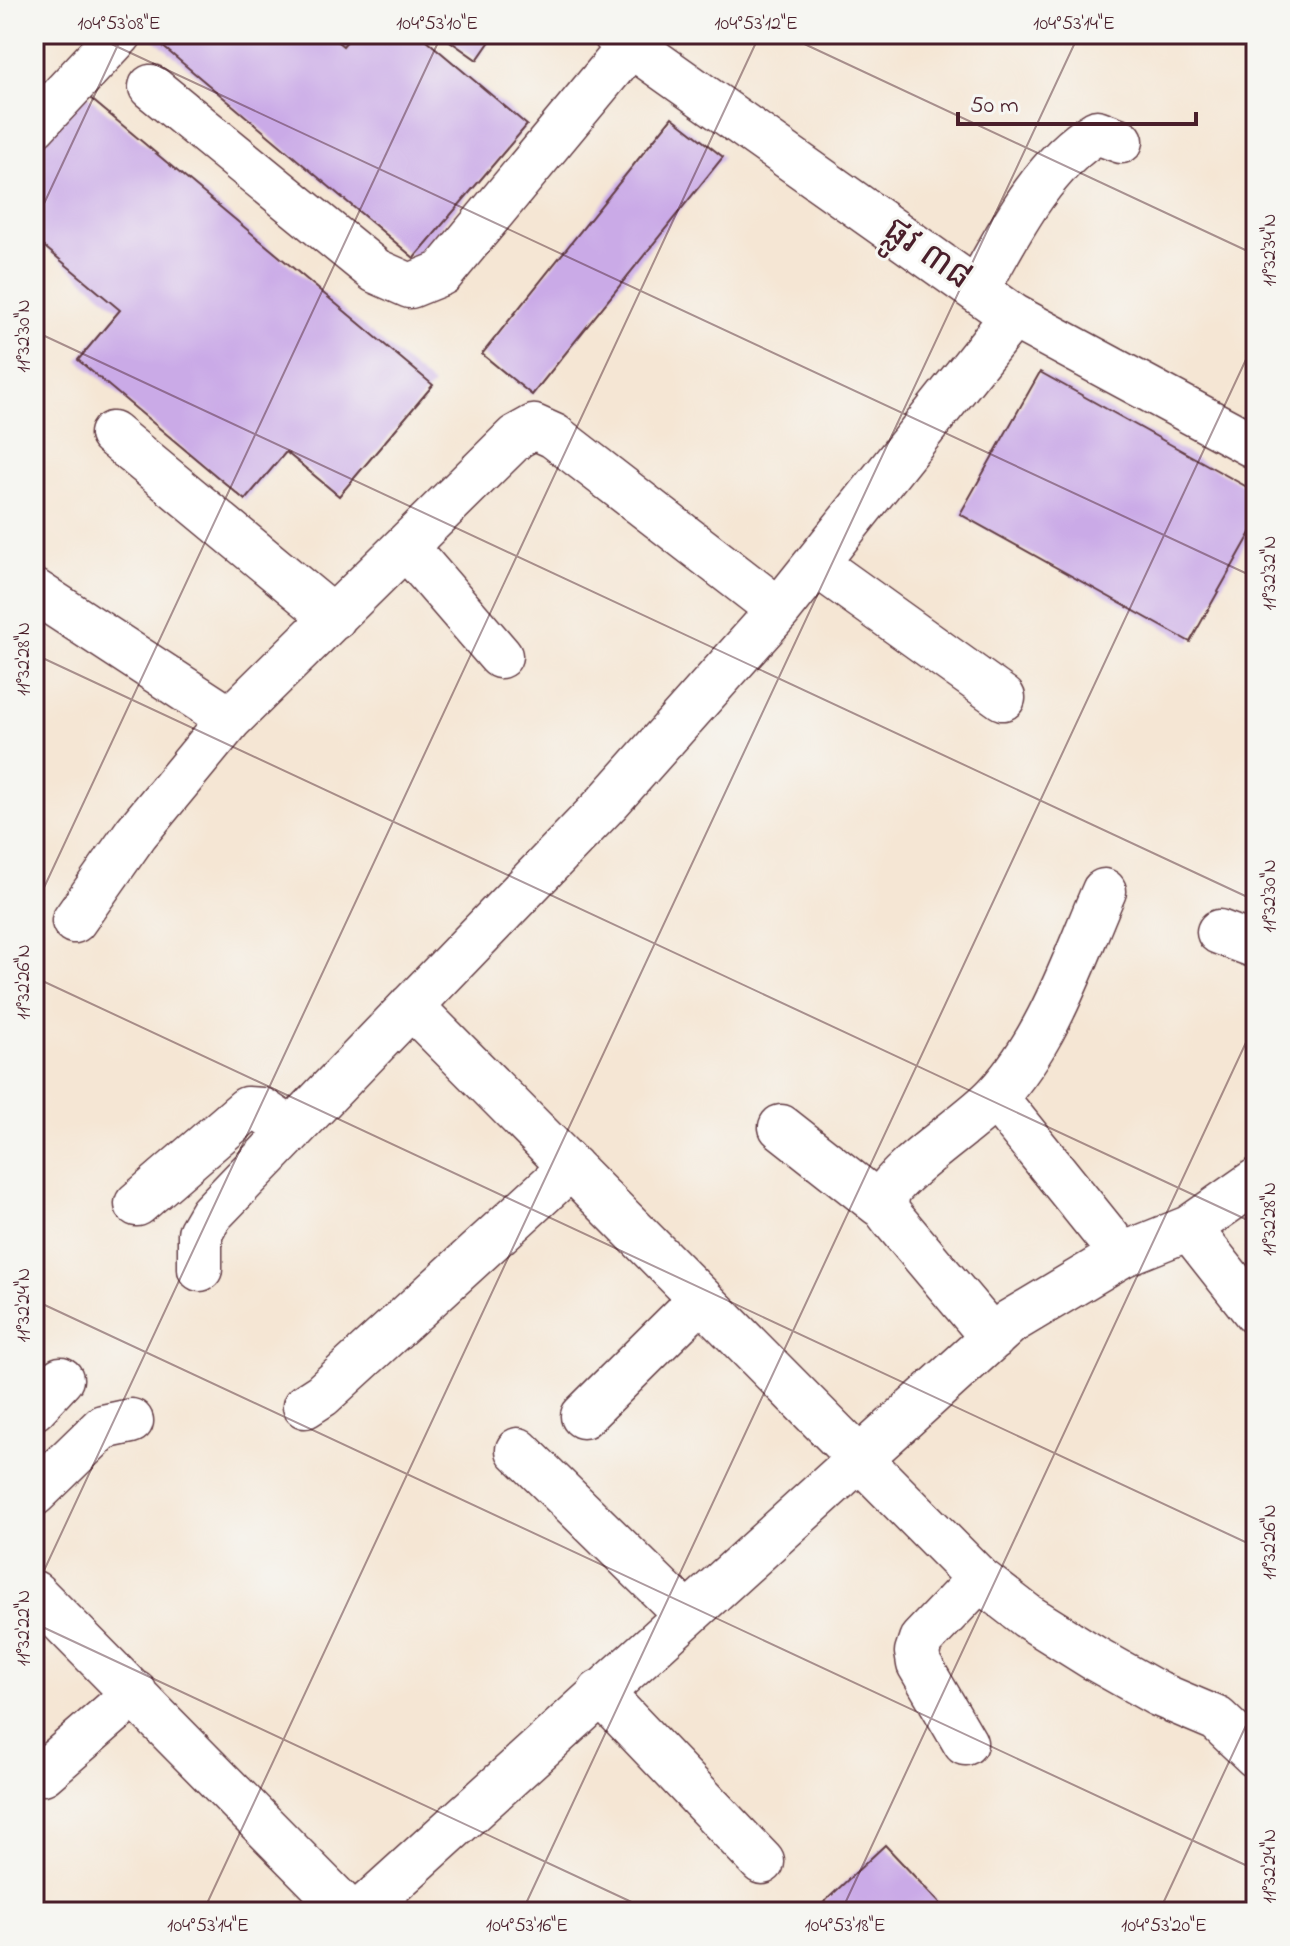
<svg xmlns="http://www.w3.org/2000/svg" width="1290" height="1946" font-family="'Indie Flower','Noto Sans Khmer',sans-serif">
	<rect width="100%" height="100%" fill="#f6f6f2"/>
	<filter id="ink" filterUnits="userSpaceOnUse"><feTurbulence type="fractalNoise" baseFrequency=".0125" numOctaves="2"/><feDisplacementMap in="SourceGraphic" scale="16" xChannelSelector="R" yChannelSelector="G"/><feConvolveMatrix kernelMatrix="1 2 1 2 8 2 1 2 1" color-interpolation-filters="sRGB"/></filter>
	<filter id="wash" filterUnits="userSpaceOnUse"><feTurbulence type="fractalNoise" baseFrequency=".006" numOctaves="4" result="noise"/><feDisplacementMap in="SourceGraphic" scale="32" xChannelSelector="R" yChannelSelector="G"/><feGaussianBlur stdDeviation="1.8" result="paint"/><feColorMatrix in="noise" values="0 0 0 0 0 0 0 0 0 0 0 0 0 0 0 0 0 1.4 0 .05"/><feComposite in="paint" operator="in"/></filter>
	<g filter="url(#wash)">
		<rect width="100%" height="100%" fill="#f5e6d4"/>
		<g id="blocks">
			<!-- building -->
			<path fill="#caaae7" d="M148 34H328L343 46 353 34H419L527 125 414 258Z
				M440 34H495L477 60Z
				M84 93 433 385 339 496 286 452 245 500 78 360 120 310 34 238V153Z
				M672 117 723 157 532 395 482 354Z
				M1040 372 1256 492V524L1190 642 960 514Z
				M885 1845 948 1912H827L821 1905Z"/>
		</g>
	</g>
	<g filter="url(#ink)">
		<use href="#blocks" fill-opacity="0" stroke="#643d44" stroke-width="2"/>
		<g fill="none" stroke-linecap="round" stroke-linejoin="round">
			<!-- minor casing -->
			<g stroke="#643d44" stroke-width="47">
				<path id="minor" d="M615 34 1013 316 1256 447
					M151 87 376 271 410 286 442 273 640 34
					M34 126 120 34
					M977 290C1007 236 1042 164 1097 132L1121 141
					M112 434 334 618
					M406 547 500 656
					M816 564 1003 698
					M34 591 230 719
					M74 921 136 833 230 719 516 437 534 427 554 436 779 610
					M1219 932 1256 946
					M411 1006 979 1579 1027 1616 1094 1658 1158 1694 1217 1719 1256 1756
					M995 1097 1122 1255
					M781 1127 879 1204 885 1202
					M137 1204 247 1109 262 1110 292 1130
					M1189 1228 1256 1313
					M200 1269V1233L211 1214 607 803 779 610 1013 316
					M993 1338 892 1218 886 1210 887 1194C898 1170 973 1121 996 1096 1049 1039 1074 960 1104 891
					M305 1406 322 1395 571 1167
					M34 1408 61 1379
					M583 1416 701 1299
					M518 1450 687 1615
					M34 1494 103 1427 131 1421
					M34 1593 349 1912
					M600 1692 762 1862
					M965 1743 919 1664 917 1652 921 1640 979 1579
					M43 1773 135 1693
					M360 1912 1010 1322 1122 1255 1189 1228 1256 1181"/>
			</g>
			<!-- minor -->
			<use href="#minor" stroke="#fff" stroke-width="44"/>
		</g>
	</g>
	<!-- ticks -->
	<path fill="none" stroke="#4a1f2b" stroke-width="2" stroke-opacity="0.45" d="M90 34 1256 578M783 34 1256 255M34 225 123 34M34 331 1256 901M34 654 1256 1224M34 909 442 34M34 977 1256 1547M34 1300 1256 1870M34 1592 760 34M34 1623 653 1912M203 1912 1079 34M522 1912 1256 338M841 1912 1256 1021M1159 1912 1256 1704"/>
	<g text-anchor="middle" dominant-baseline="central" stroke-width="6" stroke-linejoin="round" paint-order="stroke">
		<!-- street labels -->
		<g font-size="36" fill="#4a1f2b" stroke="#f6f6f2">
			<text transform="translate(927 255) rotate(35)">ផ្លូវ ៣៨</text>
		</g>
	</g>
	<!-- margin -->
	<rect width="1290" height="1946" fill="none" stroke="#f6f6f2" stroke-width="88"/>
	<!-- scale -->
	<path d="M958 112v12h238v-12" fill="none" stroke="#4a1f2b" stroke-width="4"/>
	<text x="970" y="112" font-size="24" fill="#4a1f2b" stroke="#f6f6f2" stroke-width="6" paint-order="stroke">50 m</text>
	<rect x="44" y="44" width="1202" height="1858" fill="none" stroke="#4a1f2b" stroke-width="3"/>
	<g font-size="20" text-anchor="middle" fill="#4a1f2b">
		<text x="119" y="29">104°53'08"E</text>
		<text x="437" y="29">104°53'10"E</text>
		<text x="756" y="29">104°53'12"E</text>
		<text x="1074" y="29">104°53'14"E</text>
		<text transform="translate(1268 250) rotate(-90)" y="7">11°32'34"N</text>
		<text transform="translate(22 336) rotate(-90)" y="7">11°32'30"N</text>
		<text transform="translate(1268 573) rotate(-90)" y="7">11°32'32"N</text>
		<text transform="translate(22 659) rotate(-90)" y="7">11°32'28"N</text>
		<text transform="translate(1268 896) rotate(-90)" y="7">11°32'30"N</text>
		<text transform="translate(22 982) rotate(-90)" y="7">11°32'26"N</text>
		<text transform="translate(1268 1219) rotate(-90)" y="7">11°32'28"N</text>
		<text transform="translate(22 1305) rotate(-90)" y="7">11°32'24"N</text>
		<text transform="translate(1268 1542) rotate(-90)" y="7">11°32'26"N</text>
		<text transform="translate(22 1628) rotate(-90)" y="7">11°32'22"N</text>
		<text transform="translate(1268 1866) rotate(-90)" y="7">11°32'24"N</text>
		<text x="208" y="1931">104°53'14"E</text>
		<text x="527" y="1931">104°53'16"E</text>
		<text x="845" y="1931">104°53'18"E</text>
		<text x="1164" y="1931">104°53'20"E</text>
	</g>
</svg>
